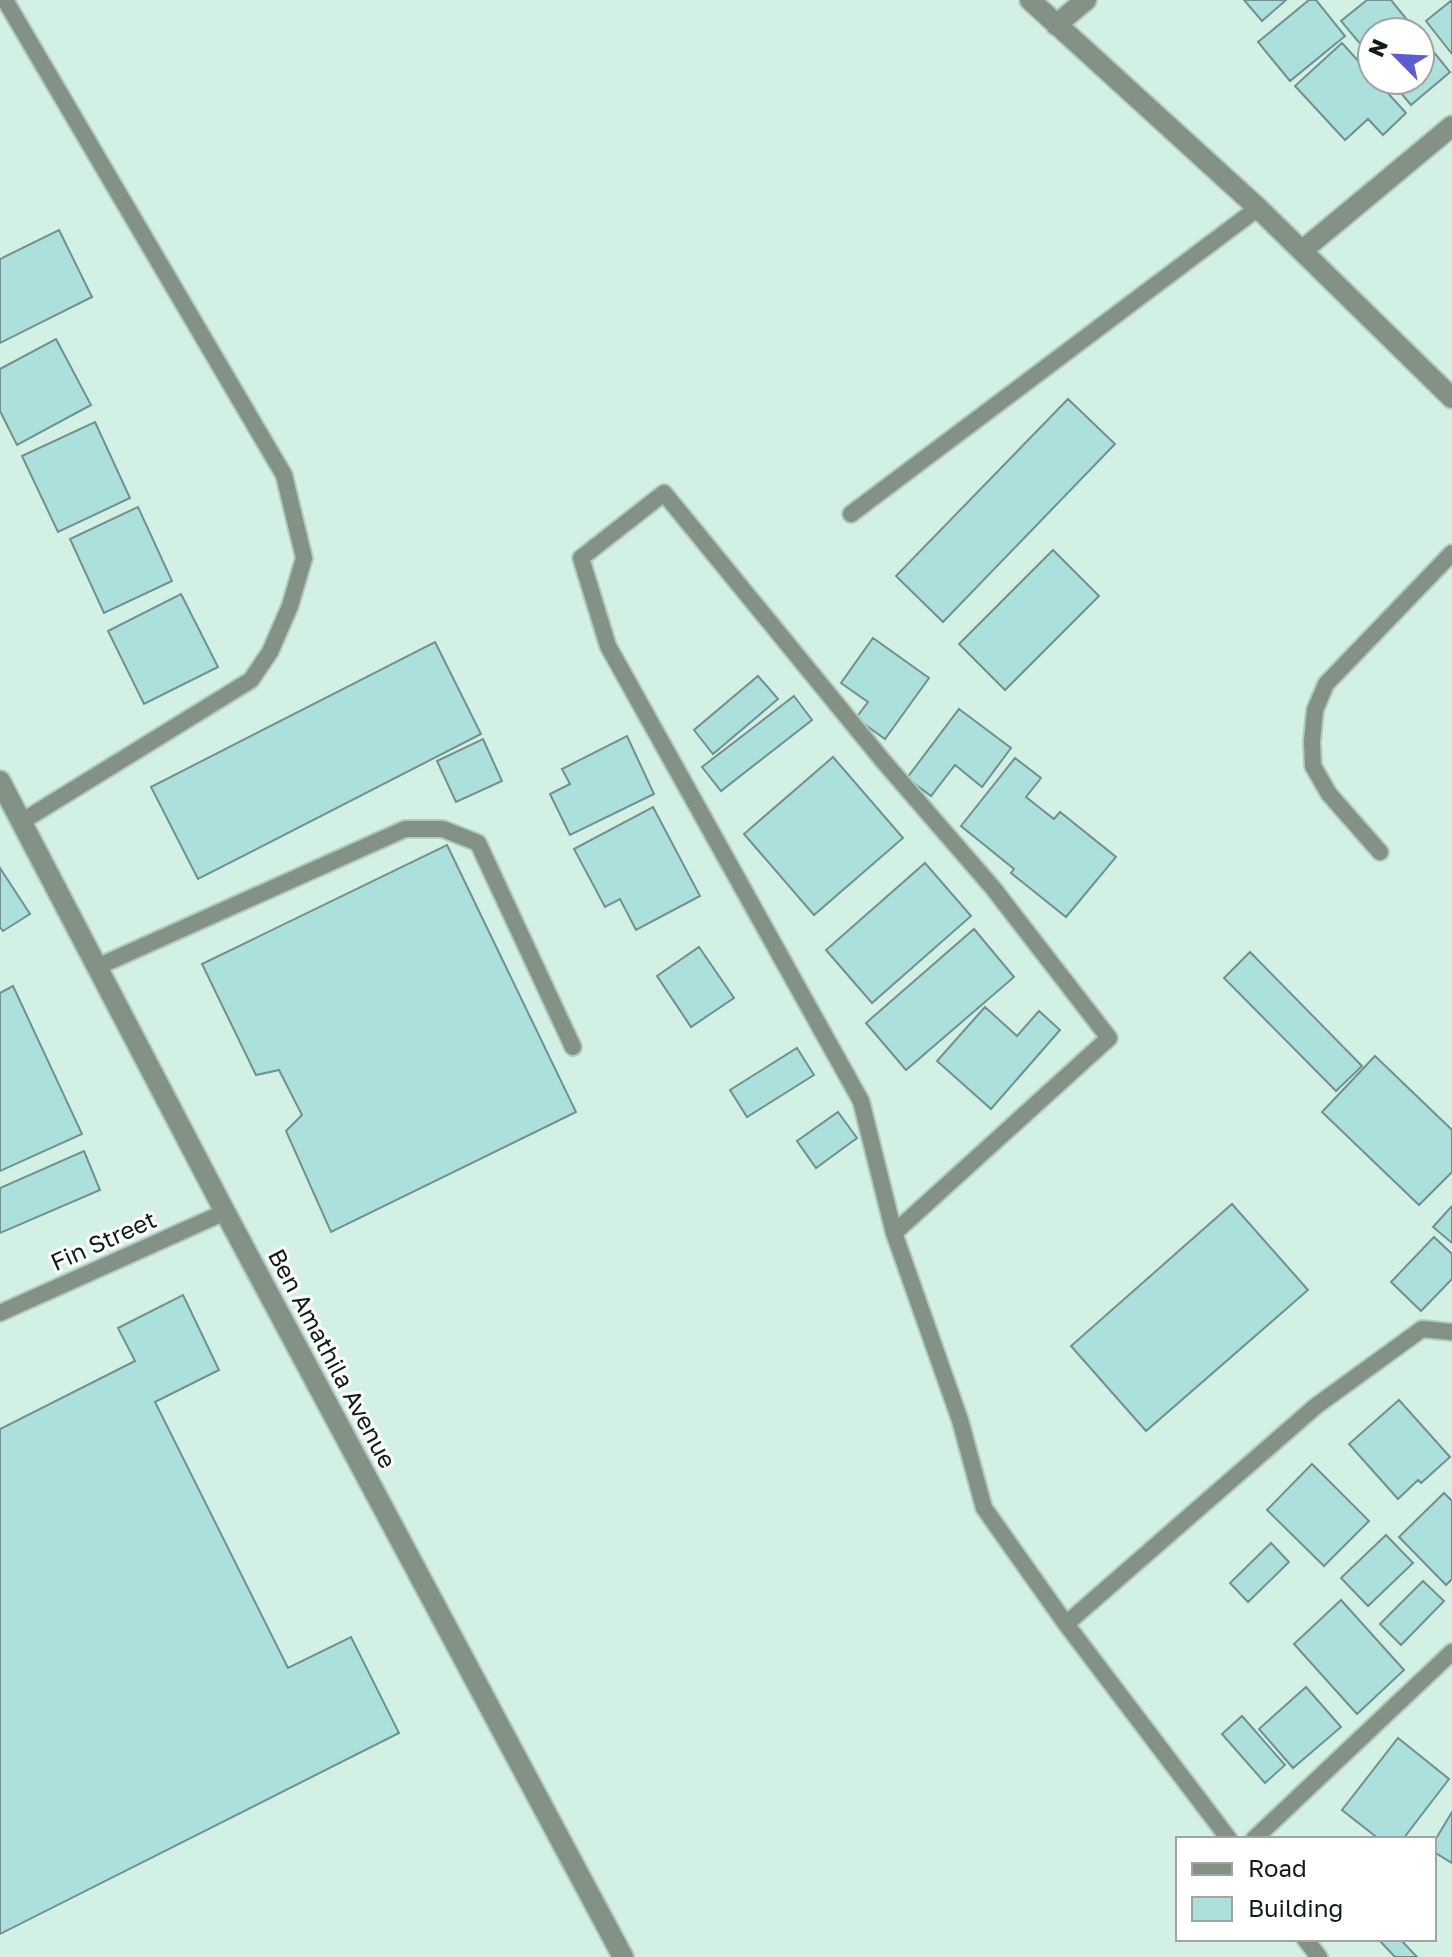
<svg xmlns="http://www.w3.org/2000/svg" width="1452" height="1957" font-family="'Golos Text',sans-serif">
	<rect width="100%" height="100%" fill="#d3f0e5"/>
	<!-- building -->
	<path fill="#ace0dd" stroke="#72908e" stroke-width="2" d="M1244 0H1286L1262 21Z
		M1309 0H1316L1345 36 1290 81 1258 42Z
		M1367 0H1391L1417 32H1372V58L1341 21Z
		M1452 0V54L1426 21Z
		M1420 35 1450 72 1411 105 1390 80H1420Z
		M1342 43 1372 76V80H1376L1406 113 1383 135 1368 119 1345 140 1295 86Z
		M59 230 92 297 0 343V259Z
		M56 339 91 405 17 445 0 411V369Z
		M1068 399 1115 444 943 622 896 576Z
		M95 422 130 498 58 532 22 456Z
		M138 507 172 581 104 613 70 539Z
		M1053 550 1099 596 1005 690 959 644Z
		M181 594 218 667 144 704 108 631Z
		M873 638 929 678 885 739 856 718 868 702 841 683Z
		M435 642 481 734 198 879 151 787Z
		M758 676 778 699 713 754 694 730Z
		M794 696 812 720 721 791 702 767Z
		M959 709 1011 748 982 787 955 765 931 796 907 778Z
		M627 736 654 794 570 835 550 794 570 784 562 769Z
		M483 739 502 781 456 802 437 761Z
		M833 757 903 838 814 915 744 834Z
		M1015 758 1041 778 1026 797 1054 819 1060 812 1116 857 1066 917 1011 873 1014 869 961 826Z
		M653 807 700 896 636 930 620 899 605 907 574 849Z
		M447 845 576 1112 331 1232 286 1131 302 1115 279 1070 256 1075 202 964Z
		M925 863 971 916 872 1003 826 950Z
		M0 868 30 914 3 931 0 927Z
		M974 929 1014 977 906 1070 866 1023Z
		M699 947 734 998 691 1027 657 976Z
		M1250 952 1362 1066 1336 1091 1224 978Z
		M13 986 82 1134 0 1171V993Z
		M985 1007 1017 1036 1039 1011 1060 1030 991 1109 937 1061Z
		M797 1048 814 1075 747 1117 730 1090Z
		M1375 1056 1452 1130V1172L1419 1205 1322 1112Z
		M838 1112 857 1138 816 1168 797 1141Z
		M84 1151 100 1190 0 1233V1188Z
		M1232 1204 1308 1290 1146 1431 1071 1346Z
		M1452 1206V1243L1433 1227Z
		M1434 1237 1452 1254V1279L1421 1311 1391 1282Z
		M183 1295 219 1370 155 1402 288 1668 351 1637 399 1733 0 1934V1429L135 1361 118 1328Z
		M1399 1400 1450 1457 1421 1483 1418 1480 1398 1499 1349 1444Z
		M1312 1464 1369 1521 1324 1566 1267 1510Z
		M1444 1493 1452 1501V1579L1446 1585 1399 1537Z
		M1386 1535 1413 1563 1368 1606 1341 1578Z
		M1271 1543 1289 1562 1248 1602 1230 1583Z
		M1423 1581 1444 1601 1401 1645 1380 1624Z
		M1341 1600 1404 1670 1357 1714 1294 1644Z
		M1306 1687 1341 1727 1293 1768 1259 1729Z
		M1242 1716 1285 1765 1265 1783 1222 1734Z
		M1398 1738 1449 1779 1403 1839H1379L1342 1810Z
		M1452 1812V1863L1434 1852V1842Z
		M1378 1939H1400L1417 1957H1395Z"/>
	<g fill="none" stroke-linecap="round" stroke-linejoin="round">
		<!-- service casing -->
		<g stroke="#b0cac0" stroke-width="20">
			<path id="service" d="M5 0 284 475 304 558 290 606 270 652 251 680 21 822
				M851 514 1258 208
				M1380 852 1329 794 1313 766 1312 741 1315 710 1326 684 1452 553
				M97 967 405 829H443L478 843 573 1047
				M894 1233 861 1101 608 646 581 558 664 493 884 762 993 888 1109 1038 894 1233 960 1420 984 1508 1066 1624 1229 1839
				M0 1313 225 1212
				M1066 1624 1316 1406 1422 1329 1452 1332
				M1254 1839 1452 1652
				M1305 1939 1319 1957"/>
		</g>
		<!-- minor casing -->
		<g stroke="#b0cac0" stroke-width="24">
			<path id="minor" d="M1303 250 1452 126
				M0 781 225 1212 623 1957"/>
		</g>
		<!-- tertiary casing -->
		<g stroke="#b0cac0" stroke-width="24">
			<path id="tertiary" d="M1030 0 1258 208 1452 398
				M1056 25 1086 0"/>
		</g>
		<!-- service -->
		<use href="#service" stroke="#849285" stroke-width="16"/>
		<!-- minor -->
		<use href="#minor" stroke="#849285" stroke-width="20"/>
		<!-- tertiary -->
		<use href="#tertiary" stroke="#849285" stroke-width="20"/>
	</g>
	<g text-anchor="middle" dominant-baseline="central" stroke-width="6" stroke-linejoin="round" paint-order="stroke">
		<!-- street labels -->
		<g font-size="24" fill="#111c18" stroke="#fff">
			<text transform="translate(103 1240) rotate(-24)">Fin Street</text>
			<text transform="translate(333 1358) rotate(62)">Ben Amathila Avenue</text>
		</g>
	</g>
	<!-- legend -->
	<rect x="1176" y="1837" width="260" height="104" fill="#ffffff" stroke="#a0a4a3" stroke-width="2"/>
	<rect x="1192" y="1863" width="40" height="12" fill="#849285" stroke="#a0a4a3" stroke-width="2"/>
	<text x="1248" y="1877" font-size="24" fill="#111c18">Road</text>
	<rect x="1192" y="1897" width="40" height="24" fill="#ace0dd" stroke="#a0a4a3" stroke-width="2"/>
	<text x="1248" y="1917" font-size="24" fill="#111c18">Building</text>
	<!-- north arrow -->
	<g transform="translate(1396 56) rotate(294)"><circle r="38" fill="#ffffff" stroke="#a0a4a3" stroke-width="2"/>
	<path d="M0-6L14 30L0 20L-14 30Z" fill="#5d5cd4"/>
	<text y="-12" font-size="22" font-weight="bold" text-anchor="middle" fill="#111c18">N</text>
	</g>
</svg>
